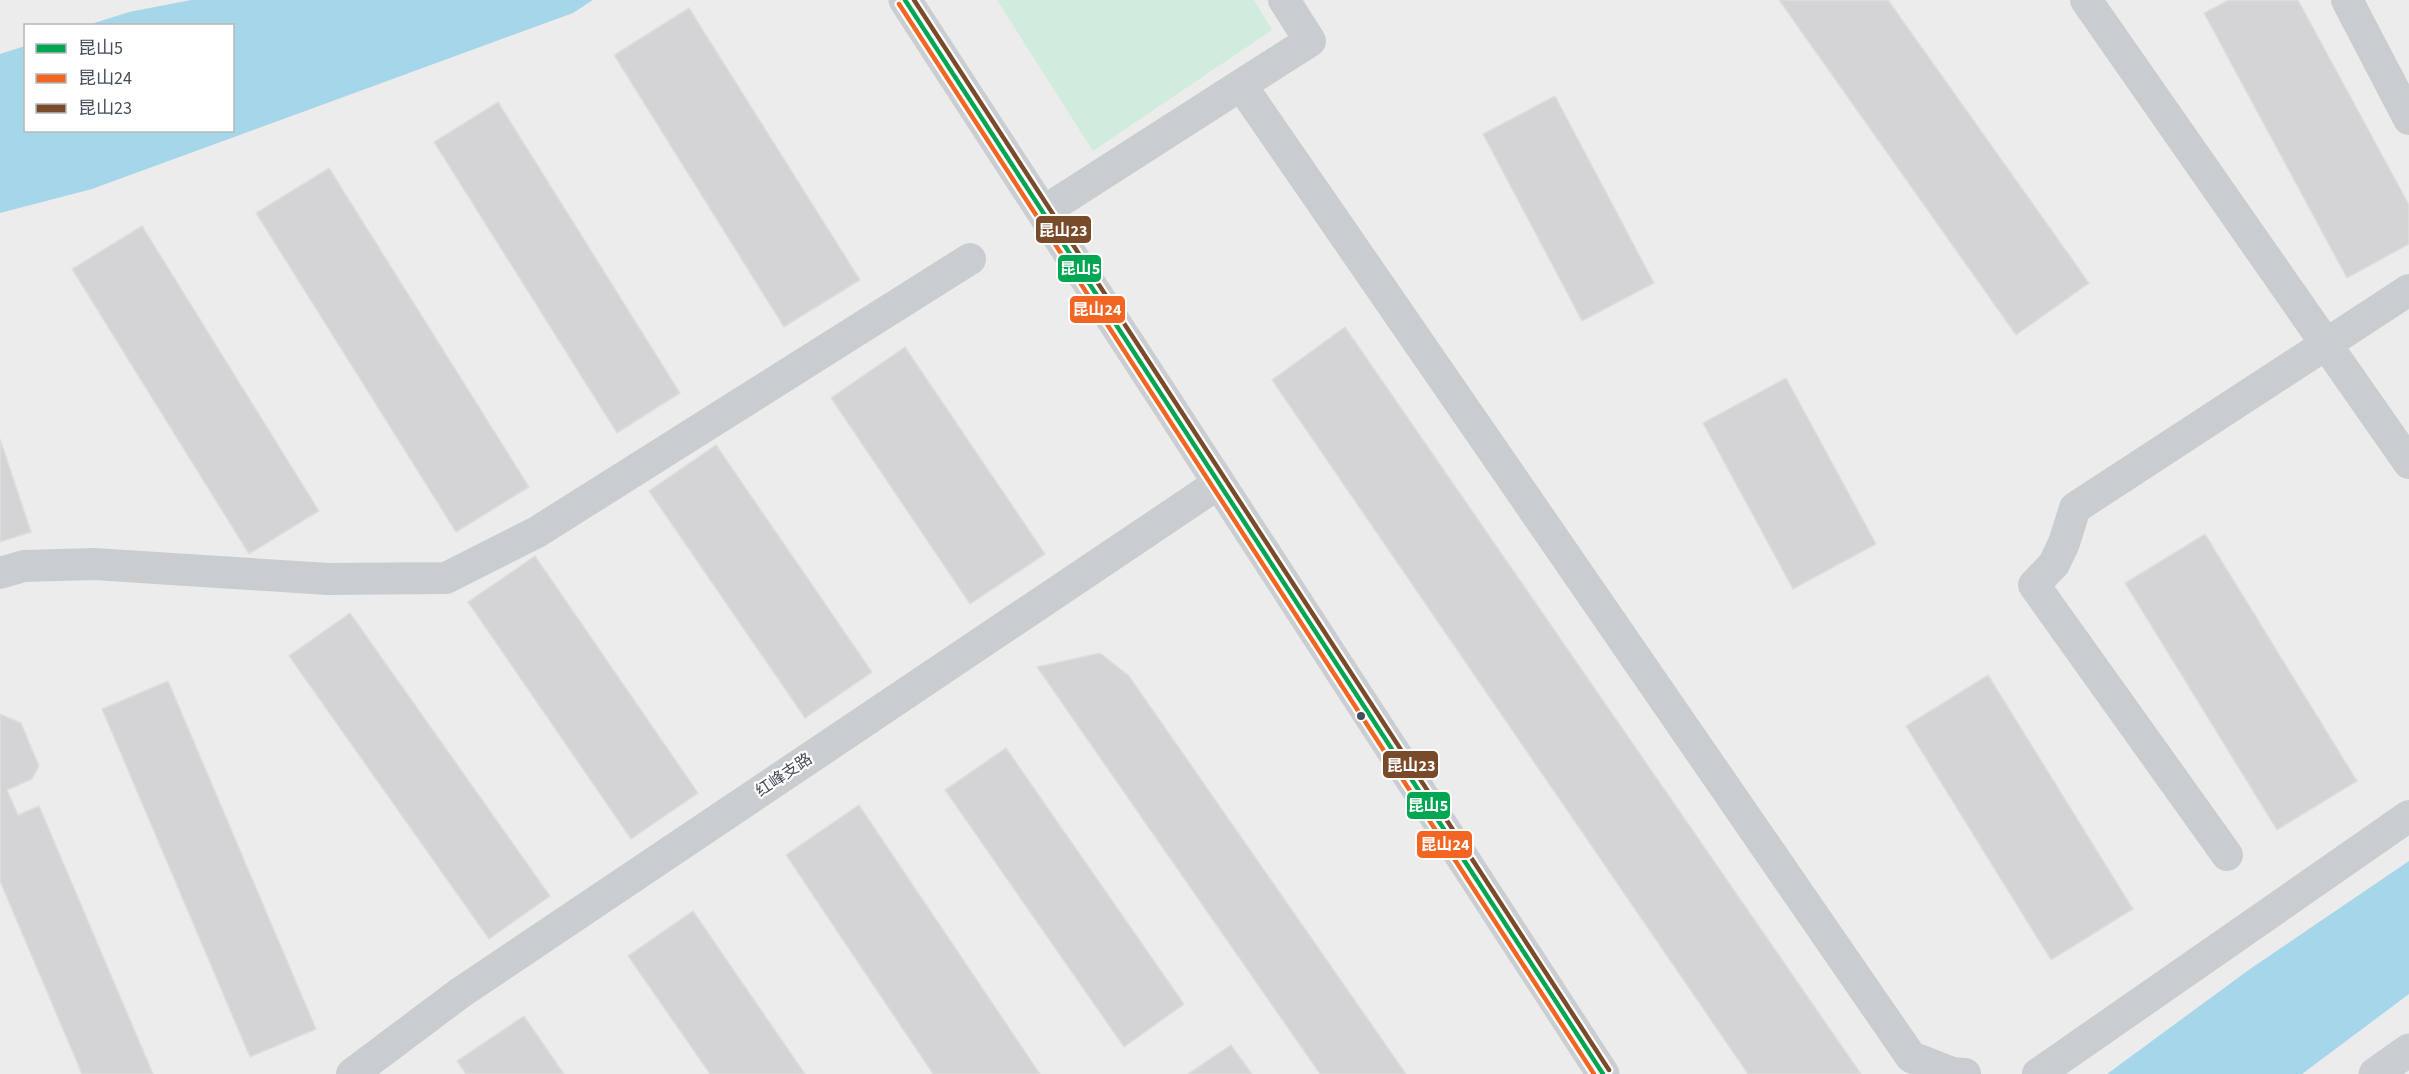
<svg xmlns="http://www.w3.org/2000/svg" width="2409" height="1074" font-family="'Source Sans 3','Noto Sans SC',sans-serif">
	<rect width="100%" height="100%" fill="#edecec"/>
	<!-- green -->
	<path fill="#d0ecdd" d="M997 0H1254L1272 30 1093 151Z"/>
	<!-- water -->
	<path fill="#a6d6e9" d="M191 0H593L573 13 92 189 0 213V54L25 46 26 130H232V26L88 25 129 12Z
		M2409 861V994L2302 1074H2107L2250 969Z"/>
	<!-- building -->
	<path fill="#d4d4d6" stroke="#dededf" stroke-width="1.5" d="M1779 0H1888L2089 283 2016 335Z
		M2229 0H2298L2409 205V244L2347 278 2204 13Z
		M689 8 860 280 784 327 614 55Z
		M1555 96 1654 283 1582 321 1483 134Z
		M498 102 680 393 617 433 434 142Z
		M329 168 529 487 456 532 256 213Z
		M142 226 319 511 249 554 72 269Z
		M1345 327 1861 1074H1748L1272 380Z
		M905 347 1045 554 970 604 831 398Z
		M1786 378 1876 544 1793 589 1703 423Z
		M0 439 31 532 0 542Z
		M716 445 872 672 805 718 649 491Z
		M2205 534 2357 781 2277 830 2125 583Z
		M535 556 698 793 631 839 468 602Z
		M350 613 550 896 489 939 289 656Z
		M1100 653 1129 676 1406 1074H1320L1037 667Z
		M1988 675 2133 909 2051 960 1906 726Z
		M168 681 316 1029 250 1057 102 709Z
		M0 714 21 723 39 766 32 779 7 790 18 815 39 806 153 1074H82L0 881Z
		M1006 748 1184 1004 1124 1047 945 790Z
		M859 805 1040 1074H933L786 855Z
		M693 911 805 1074H710L628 956Z
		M524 1016 564 1074H466L457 1061Z
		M1231 1045 1252 1074H1188Z"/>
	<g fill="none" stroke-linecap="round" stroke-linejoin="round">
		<!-- street -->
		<path stroke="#cacdd0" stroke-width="32" d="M2086 0 2409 463
			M2347 0 2409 119
			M1241 85 1310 41 1284 0
			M1043 212 1241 85 1911 1057 1952 1073 1965 1074
			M0 573 24 566 94 564 328 579 446 578 537 532 970 259
			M2227 855 2034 585 2054 564 2064 543 2075 508 2409 290
			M352 1074 460 993 1219 483
			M2038 1074 2409 816"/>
		<!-- secondary -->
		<path stroke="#cacdd1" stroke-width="33" d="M905 0 1603 1074
			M2375 1074 2409 1050"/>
		<!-- bus-1 casing -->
		<g stroke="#fff" stroke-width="9">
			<path id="bus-1" d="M905 0 1603 1074"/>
		</g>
		<!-- bus-2 casing -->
		<g stroke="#fff" stroke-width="9">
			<path id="bus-2" d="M899 4 1594 1074"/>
		</g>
		<!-- bus-3 casing -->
		<g stroke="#fff" stroke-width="9">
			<path id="bus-3" d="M914 0 1609 1070"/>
		</g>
		<!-- bus-1 -->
		<use href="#bus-1" stroke="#00a651" stroke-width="4.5"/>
		<!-- bus-2 -->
		<use href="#bus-2" stroke="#f26522" stroke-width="4.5"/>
		<!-- bus-3 -->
		<use href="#bus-3" stroke="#7a4b2a" stroke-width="4.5"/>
	</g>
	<!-- markers -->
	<circle fill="#444d58" stroke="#fff" stroke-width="2" cx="1361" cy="716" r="5"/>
	<g text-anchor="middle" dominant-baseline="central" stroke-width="4.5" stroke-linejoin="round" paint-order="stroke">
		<!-- street labels -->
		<g font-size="16" fill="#444d58" stroke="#fff">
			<text transform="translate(784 775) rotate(-34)">红峰支路</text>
		</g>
	</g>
	<g stroke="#fff" stroke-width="2">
		<rect x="1035" y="215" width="57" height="29" rx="6" fill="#7a4b2a"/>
		<rect x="1057" y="254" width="45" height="29" rx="6" fill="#00a651"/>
		<rect x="1069" y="295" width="57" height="29" rx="6" fill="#f26522"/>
		<rect x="1382" y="750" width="57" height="29" rx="6" fill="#7a4b2a"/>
		<rect x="1406" y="791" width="45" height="29" rx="6" fill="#00a651"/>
		<rect x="1416" y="830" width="57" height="29" rx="6" fill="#f26522"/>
	</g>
	<g font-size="16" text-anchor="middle" font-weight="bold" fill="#fff">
		<text x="1063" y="236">昆山23</text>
		<text x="1080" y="274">昆山5</text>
		<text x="1097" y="315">昆山24</text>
		<text x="1411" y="771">昆山23</text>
		<text x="1428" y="811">昆山5</text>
		<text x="1445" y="850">昆山24</text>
	</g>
	<!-- legend -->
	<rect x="24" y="24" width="210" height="108" fill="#ffffff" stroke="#b4b8bc" stroke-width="1.5"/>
	<rect x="36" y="44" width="30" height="9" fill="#00a651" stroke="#b4b8bc" stroke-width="1.5"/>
	<text x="78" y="54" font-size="18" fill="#444d58">昆山5</text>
	<rect x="36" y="74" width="30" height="9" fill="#f26522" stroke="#b4b8bc" stroke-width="1.5"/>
	<text x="78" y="84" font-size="18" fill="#444d58">昆山24</text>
	<rect x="36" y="104" width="30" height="9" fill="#7a4b2a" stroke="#b4b8bc" stroke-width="1.5"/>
	<text x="78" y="114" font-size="18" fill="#444d58">昆山23</text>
</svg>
